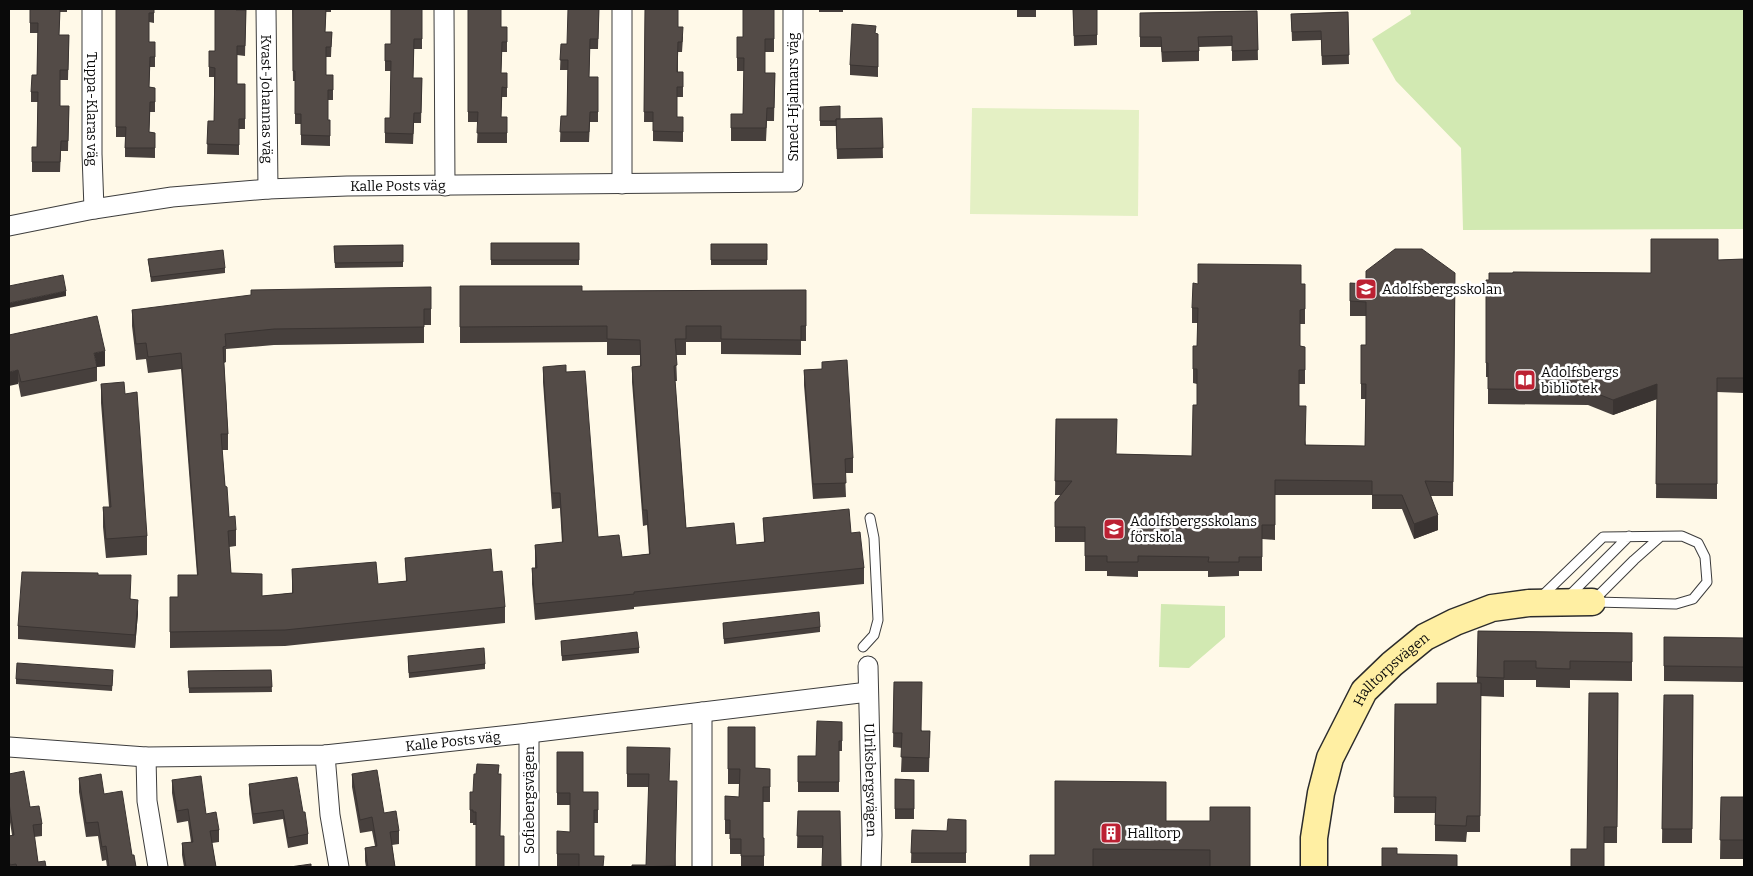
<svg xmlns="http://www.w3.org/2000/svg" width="1753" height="876" font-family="Bitter,serif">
	<rect width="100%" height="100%" fill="#fff9e8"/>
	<!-- green -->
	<path fill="#d2e9b2" d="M1410 9H1744V229L1463 230 1461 148 1396 81 1372 39 1411 14Z
		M1161 604 1225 606V637L1189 668 1159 667Z"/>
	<!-- pitch -->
	<path fill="#e4f0c4" d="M972 108 1139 110 1138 216 970 214Z"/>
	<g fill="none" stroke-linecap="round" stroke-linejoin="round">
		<!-- lane casing -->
		<g stroke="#3d3d3d" stroke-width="11">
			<path id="lane" d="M1569 596 1629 536
				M1541 597 1603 537 1682 536 1698 543 1705 557 1707 582 1693 599 1676 604 1595 602
				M1593 601 1634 560 1660 537
				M863 647 874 635 878 620 874 538 870 518"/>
		</g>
		<!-- street casing -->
		<g stroke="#3d3d3d" stroke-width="21">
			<g id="street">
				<path id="s1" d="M92 9V154L94 209"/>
				<path id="s2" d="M266 9 268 189"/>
				<path d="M444 9 445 186"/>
				<path d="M622 9V184"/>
				<path id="s3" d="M9 226 94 209 172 197 268 189 347 186 793 182V9"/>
				<path id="s4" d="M868 666 872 835 871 867"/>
				<path d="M529 733V867"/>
				<path id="s5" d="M9 747 146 757 325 755 529 733 868 692"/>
				<path d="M325 755 330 815 339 867"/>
				<path d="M146 757 147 801 158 867"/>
				<path d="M702 867V712"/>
			</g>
		</g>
		<!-- secondary casing -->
		<g stroke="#2c2c2c" stroke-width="29">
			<g id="secondary">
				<path id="s6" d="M1314 867V838L1321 793 1330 758 1364 691 1392 664 1425 637 1455 622 1492 608 1529 603 1592 602"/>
			</g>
		</g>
		<!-- lane -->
		<use href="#lane" stroke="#fff" stroke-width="9"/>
		<!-- street -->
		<use href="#street" stroke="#fff" stroke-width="19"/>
		<!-- secondary -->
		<use href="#secondary" stroke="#ffefa3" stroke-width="26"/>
	</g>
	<!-- wall -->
	<path fill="#47403d" d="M30 9H67V12H60L59 35H69L68 80H60V106H69L68 151H61L60 172H32V147H37L38 102H31V92L37 75 38 33H30Z
		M116 9H154V23L149 22V42H155V67H150L149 87 155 88V112H150L149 132 155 133V158L125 157V137H116Z
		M292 9H331V12H326L325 32H332L331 57H326V75H333V100H328V120H330V146L301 145V124H295V81H293Z
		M422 9V49H414L413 78H422L421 123H414L413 144 385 143V118H390L391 71H385V44H391Z
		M468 9 501 27H507V52H502L501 73H507V97H502L501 117H507V143H477L478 122H468Z
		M599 9 598 49H590L589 77H598V122H590L589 142H560L561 116H567L568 70H560L561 44H567Z
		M645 9 678 27 683 37 682 52H678V72L683 82V97H677V117H683V142L653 141V122H644Z
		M774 9V52H765V73H775L774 121H767L766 141H731V114H743L744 71H737V37H743Z
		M819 9H843V12H819Z
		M1017 9H1036V17H1017Z
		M1073 9H1097V45L1074 46Z
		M236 10H246L245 56 237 55V84H245V129H239V155L207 154 208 121H214V77H209V51H215Z
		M1257 11 1258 60 1232 61V46L1199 47V61L1162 62 1161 47H1140V13Z
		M1348 12 1349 64 1322 65 1321 40 1292 41 1291 14Z
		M876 34H878V77L850 75V65Z
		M820 107 840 119 882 118 883 158 837 159 836 126H820Z
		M491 243H579V265H491Z
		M711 244H767V265H711Z
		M403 245V267L335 268 334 246Z
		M148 259 225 268V273L151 282Z
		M1744 259V393L1717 392V499L1656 498 1657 399 1613 415 1588 405 1488 404V377H1486V363L1489 280 1513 273H1651L1718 260Z
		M1455 273 1453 496H1431L1438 530 1414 539 1402 509H1372V495H1275V540L1262 539V571H1239V576L1208 577V571H1138V577L1107 576V571H1085V542H1055V502L1061 495H1055L1056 419 1116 454 1192 456 1197 405V384L1193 383V346H1197L1198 323H1192V308L1301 284H1305V324H1300V346L1305 347V384H1299V406L1306 445 1365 446 1366 399H1361V384L1366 345V316H1350V283L1366 284Z
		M460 286 582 291 806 290V341H801V355L721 354V342H686V355H676L677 381H675L686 528 736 545 764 542 763 518 851 533 864 568V584L634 607V609L535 620 532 584V568H535V545L562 543 560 508 552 509 543 382V367L566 372 598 537 622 557 649 554 647 525 643 526 632 382V367L640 366V355H607V342L460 343Z
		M431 287V325H424V343L274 345 226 349V362L224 363 228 434V450H222L225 486 229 517 236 530V546L229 547 231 573 262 596 292 593V569L378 584 406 581 405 558 493 572 505 607V623L285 646 170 648V597H178L197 575 181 369 148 373 146 359 136 360 132 326V310Z
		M9 335 105 366 97 367V381L21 397Z
		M822 369 853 458V473H845L846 497 813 499 804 385V370Z
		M101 384 125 394 147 536V555L106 558 103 527V507H109L101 403Z
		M98 575 131 599 138 613 135 648 18 639V626Z
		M723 623 820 627V632L724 644Z
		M1478 631 1632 633V681L1570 680V688L1536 687V680H1504V697L1481 696 1480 832H1467L1466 842 1435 841V813H1394L1395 704H1437L1477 683Z
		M1664 637 1744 638V682L1664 681Z
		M561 641 639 648V653L562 661Z
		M408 656 485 664V669L409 678Z
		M271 670 272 692 189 693 188 671Z
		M113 675 112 691 16 684V679Z
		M894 682 922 731H930L929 772H901L902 748 893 747Z
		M1618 693 1617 843H1604L1587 849Z
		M1664 695H1693L1692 843H1662Z
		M842 722V751H839V792H798V756H816Z
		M728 727 755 768 770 769V802H763V838H764V867H741V854H730V834H725V796L739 797V784H728Z
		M627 747 669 781 676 867H632L646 865 649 787H627Z
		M557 752 583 792H598V823H594L579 867H557V854L570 832V805H557Z
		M9 774 30 807 42 824V836L34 837 38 862 46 867H9V836L12 835 9 816Z
		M352 774 384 813 399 831V844L392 845 395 867H366L365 861V848L375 846 372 831 360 833 352 787Z
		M79 778 104 794 132 855 136 867H107L106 860 102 861 98 836 86 837 79 792Z
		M895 779 914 780V819H895Z
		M172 780 206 814 219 830V842L212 843 216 867H184L182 855V843L191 842 188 821 177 823 172 793Z
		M249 784 303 812 308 834V844L288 848 283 819 253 824 249 794Z
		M470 792 500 836 504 867 476 825H473V823H470Z
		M1721 797H1744V859H1720Z
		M798 811H840L822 848H797Z
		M966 820V863H911L912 830 947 831Z
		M1166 821 1250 867H1030L1055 855Z"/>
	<!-- shaded-wall -->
	<path fill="#3a3432" d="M66 291V296L9 308V303Z
		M105 351V366L97 367 94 353Z
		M18 370V384L9 386V372Z
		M1657 384V399L1613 415V400Z
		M1438 515V530L1414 539V524Z
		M138 600V613L135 648V635Z"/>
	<!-- building -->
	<path fill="#534b47" stroke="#3a3432" d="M30 9H60L59 35H69L68 70H60V106H69L68 141H61L60 162H32V147H37L38 92H31L32 75H37L38 23H30Z
		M116 9H154V13H149V42H155V57H150L149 87 155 88V102H150L149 132 155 133V148H125L126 127H116Z
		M215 9H236V10H246L245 46H237V84H245V119H239V145L207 144 208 121H214L215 68 209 67V51H215Z
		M293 9H326L325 32H332L331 47H326V75H333V90H328V120H330V136L301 135V114H295V71H293Z
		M391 9H422V39H414L413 78H422L421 113H414L413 134 385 133V118H390L391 61H385V44H391Z
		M468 9H501V27H507V42H502L501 73H507V88L502 87 501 117H507V133H477L478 112H468Z
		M568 9H599L598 39H590L589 77H598V112H590L589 132H560L561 116H567L568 60H560L561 44H567Z
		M645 9H678V27H683L682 42H678L677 72H683V87H677V117H683V132L653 131V112H644Z
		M743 9H774V39H765V73H775L774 108H767L766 128H731V114H743L744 58H737V37H743Z
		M1073 9H1097V35L1074 36Z
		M1257 11 1258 50 1232 51V36L1198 37 1199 51 1162 52 1161 37H1140V13Z
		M1348 12 1349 55 1322 56 1321 31 1292 32 1291 14Z
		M852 24 876 26 875 33 878 34V67L850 65Z
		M840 106V119H836V121H820V107Z
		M882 118 883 148 837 149 836 119Z
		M1651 239H1718V260L1744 259V378H1717V484H1656L1657 384 1613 400 1588 390 1488 389V363H1486V280H1489V273H1513V272L1651 273Z
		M491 243H579V260H491Z
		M711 244H767V260H711Z
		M403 245V262L335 263 334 246Z
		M1395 249H1422L1455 273 1453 482 1425 481 1438 515 1414 524 1402 495H1372V481L1275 480V525H1262V557H1239V562H1208L1209 557 1138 556V562H1107V556H1085V527H1055V502L1072 481H1055L1056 419H1117L1116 454 1192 456 1193 405H1197V369H1193V346H1197L1198 308H1192L1193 283 1198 284V264L1301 265V284H1305V309L1300 310V346L1305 347V370H1299V406H1306L1305 445 1365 446 1366 384H1361V345H1366V302L1350 301V283L1366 284V271Z
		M223 250 225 268 151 277 148 259Z
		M63 275 66 291 9 303V286Z
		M460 286H582V291L806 290V326H801V340L721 339V326H686V339H675L677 365 674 366 686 528 734 523 736 545 765 542 763 518 849 509 851 533 860 532 864 568 634 592V594L535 604 532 568H537L535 545 563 542 560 493H552L543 367 566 365V372L585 371 598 537 619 535 622 557 650 554 647 510H643L632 367 641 366 640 340 607 339V326L460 327Z
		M431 287V309H424V327L274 329 225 334 226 346 223 347 228 434H221L225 486 227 487 229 517 235 516 236 530 228 531 231 573 262 574V596L293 593 292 569 376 562 378 584 407 581 405 558 491 549 493 572 502 571 505 607 285 630 170 632V597H178V575H198L181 353 148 357 146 343 136 344 132 310 251 295V290Z
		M97 316 105 351 94 353 97 367 21 382 18 370 9 372V335Z
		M847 360 853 458 845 459 846 483 813 484 804 370 822 369V362Z
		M124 382 125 394 137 392 147 536 106 539 103 507H111L101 384Z
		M22 572 98 573V575H131L130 599 138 600 135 635 18 626Z
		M819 612 820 627 724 639 723 623Z
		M1478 631 1632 633V662L1570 661V669L1536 668V661H1504V678L1477 677Z
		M637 632 639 648 562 656 561 641Z
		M1664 637 1744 638V667L1664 666Z
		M484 648 485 664 409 673 408 656Z
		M17 663 113 670 112 686 16 679Z
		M271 670 272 687 189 688 188 671Z
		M894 682H922L921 731H930L929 758 901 757 902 733H893Z
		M1437 683H1481L1480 816H1467L1466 826 1435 825 1436 797H1394L1395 704H1437Z
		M1589 693H1618L1617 827H1604V867H1571V849H1587Z
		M1664 695H1693L1692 829H1662Z
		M817 721 842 722V741H839V782H798V756H816Z
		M728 727H755V768L770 769V787H763V838H764V856H741V839H730V820H725V796L739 797 740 769H728Z
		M627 747 670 748 669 781H677L675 866 632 867V865H646L649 774H627Z
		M557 752H583V792H598V810H594V856H604L603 867H579V854H557V831L570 832V793H557Z
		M477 764 499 765 498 774H501L500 836H504V867H476V812H473V810H470V792H473L474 774H476Z
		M377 770 384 813 396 811 399 831 390 832 395 867H368L365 848 377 846 372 817 360 820 352 774Z
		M24 771 30 807 39 806 42 824 33 825 38 862 45 861 46 867H17L16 864 10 865 9 860V836L14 835 9 803V774Z
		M101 774 104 794 122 791 132 855H134L136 867H109L106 846 102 847 98 822 86 823 79 778Z
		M201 776 206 814 216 812 219 830 210 831 216 867H186L182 843 193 842 188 809 177 811 172 780Z
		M297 777 303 812H305L308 834 288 838 283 810 253 814 249 784Z
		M895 779 914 780V809H895Z
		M1055 781 1166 782V821H1210V807H1250V867H1210V850L1093 849V867H1030V855H1055Z
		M1721 797H1744V840H1720Z
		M798 811H840L841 867H822L823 836H797Z
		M948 819 966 820V853H911L912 830 947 831Z
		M1382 848H1397V854L1457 855V867H1382Z
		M311 864V867H290Z"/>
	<!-- icons -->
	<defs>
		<g id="school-square" transform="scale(1.125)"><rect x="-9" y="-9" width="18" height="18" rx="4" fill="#bc2133" stroke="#fff"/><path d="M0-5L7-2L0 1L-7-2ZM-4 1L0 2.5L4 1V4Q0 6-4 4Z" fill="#fff"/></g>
		<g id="library-square" transform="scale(1.125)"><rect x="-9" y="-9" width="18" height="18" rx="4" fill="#bc2133" stroke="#fff"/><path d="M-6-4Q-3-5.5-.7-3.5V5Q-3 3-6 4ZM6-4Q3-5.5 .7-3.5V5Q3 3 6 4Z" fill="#fff"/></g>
		<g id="building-square" transform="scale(1.125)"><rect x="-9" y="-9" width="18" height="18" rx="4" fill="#bc2133" stroke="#fff"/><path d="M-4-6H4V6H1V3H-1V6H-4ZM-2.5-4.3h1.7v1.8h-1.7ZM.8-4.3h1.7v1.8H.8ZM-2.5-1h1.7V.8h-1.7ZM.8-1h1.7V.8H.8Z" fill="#fff"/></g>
	</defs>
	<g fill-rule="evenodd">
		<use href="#school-square" x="1366" y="289"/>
		<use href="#library-square" x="1525" y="380"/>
		<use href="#school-square" x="1114" y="529"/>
		<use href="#building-square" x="1111" y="833"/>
	</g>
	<g text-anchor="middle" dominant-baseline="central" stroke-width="5" stroke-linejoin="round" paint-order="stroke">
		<!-- street labels -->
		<g font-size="14" fill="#0a0a0a" stroke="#fff">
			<text transform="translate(793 97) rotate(-90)">Smed-Hjalmars väg</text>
			<text stroke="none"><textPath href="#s2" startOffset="90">Kvast-Johannas väg</textPath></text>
			<text stroke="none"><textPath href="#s1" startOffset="100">Tuppa-Klaras väg</textPath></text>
			<text stroke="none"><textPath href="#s3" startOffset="392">Kalle Posts väg</textPath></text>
			<text stroke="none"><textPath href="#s6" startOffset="220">Halltorpsvägen</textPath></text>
			<text stroke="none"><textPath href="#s5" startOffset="445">Kalle Posts väg</textPath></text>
			<text stroke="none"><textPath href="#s4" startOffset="114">Ulriksbergsvägen</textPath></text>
			<text transform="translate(529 800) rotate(-90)">Sofiebergsvägen</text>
		</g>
		<!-- poi labels -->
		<g font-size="14" fill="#0a0a0a" stroke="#fff" text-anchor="start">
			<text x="1382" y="289">Adolfsbergsskolan</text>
			<text x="1541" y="372">Adolfsbergs<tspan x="1541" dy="16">bibliotek</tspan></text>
			<text x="1130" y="521">Adolfsbergsskolans<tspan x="1130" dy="16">förskola</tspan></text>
			<text x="1127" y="833">Halltorp</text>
		</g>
	</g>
	<!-- border -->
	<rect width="1753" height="876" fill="none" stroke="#0a0a0a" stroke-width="20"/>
</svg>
